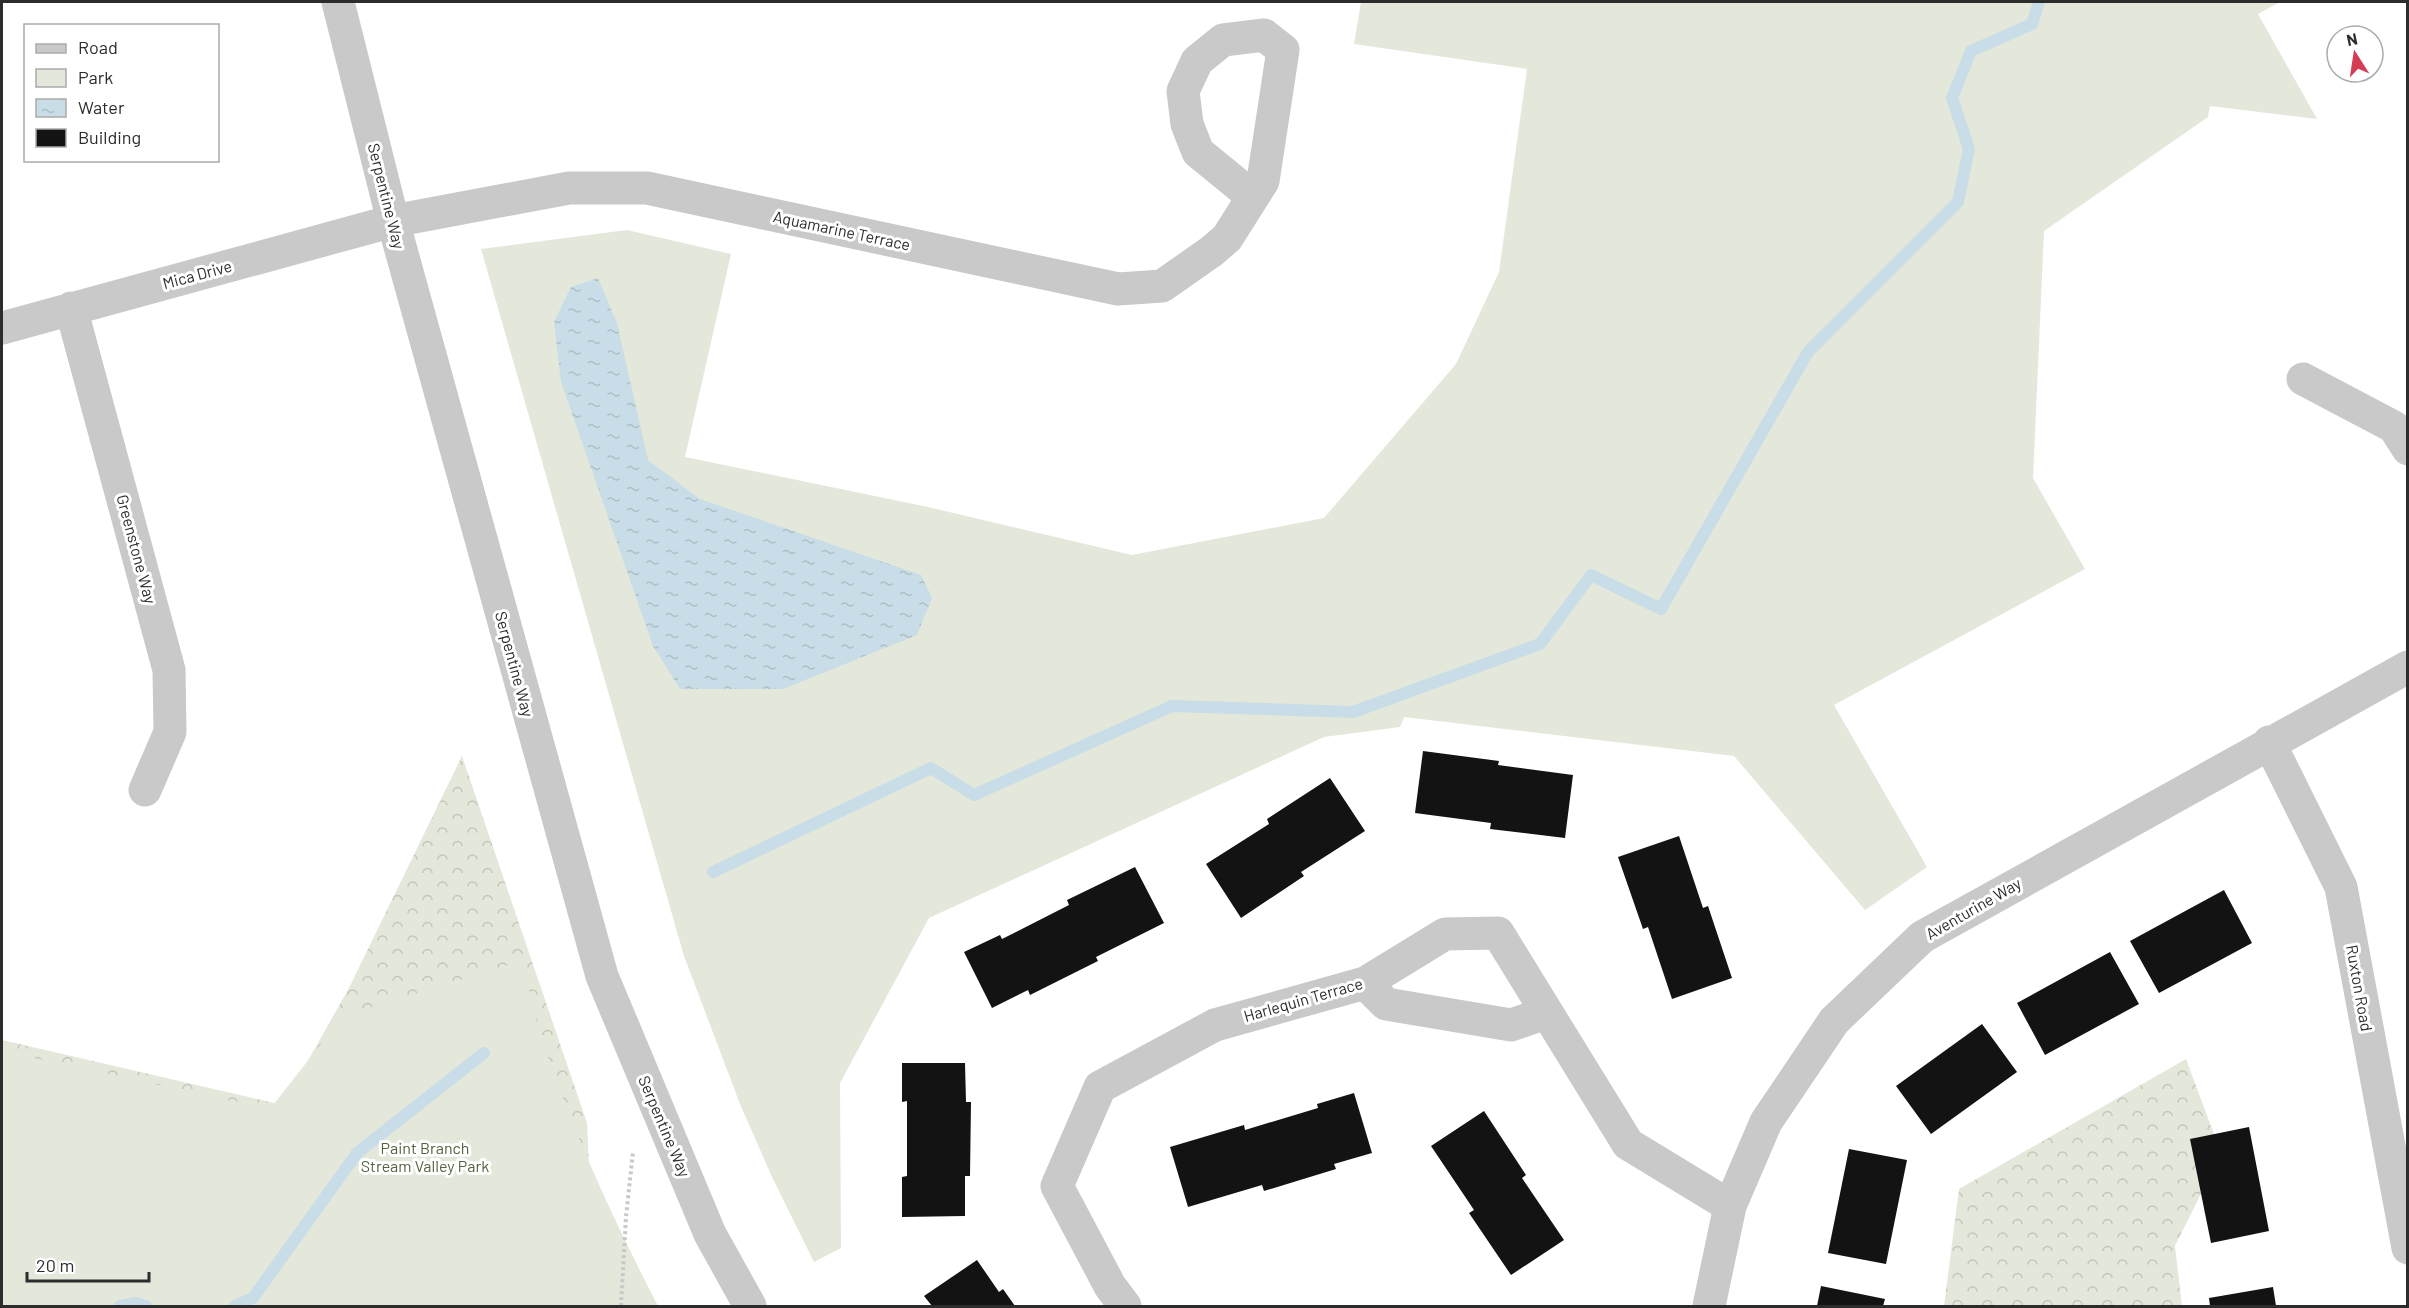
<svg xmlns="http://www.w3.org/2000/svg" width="2409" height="1308" font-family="Barlow,sans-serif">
	<defs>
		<pattern id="forest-crowns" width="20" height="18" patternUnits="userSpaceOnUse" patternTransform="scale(1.5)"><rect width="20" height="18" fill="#e3e8da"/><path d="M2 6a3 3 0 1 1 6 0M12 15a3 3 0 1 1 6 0" fill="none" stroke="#c3c7bb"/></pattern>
		<pattern id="water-ripples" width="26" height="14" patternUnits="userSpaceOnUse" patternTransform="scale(1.5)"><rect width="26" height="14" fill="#c8dde7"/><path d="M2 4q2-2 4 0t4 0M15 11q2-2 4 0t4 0" fill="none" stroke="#acbec6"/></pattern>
	</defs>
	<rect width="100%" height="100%" fill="#fff"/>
	<!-- forest -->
	<path fill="url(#forest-crowns)" d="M462 756 587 1123 595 1306H2V1040L283 1105 349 988Z
		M2186 1059 2221 1153 2175 1246 2182 1306H1944L1959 1189Z"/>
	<!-- green -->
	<path fill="#e3e8da" d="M1361 2H2280L2258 14 2317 119 2210 106 2208 117 2044 231 2033 478 2085 569 1834 705 1927 867 1865 910 1734 756 1404 717 1400 727 1324 737 929 918 840 1083 841 1248 814 1262 772 1177 740 1104 684 956 481 249 627 230 731 254 685 457 928 507 1132 555 1324 518 1456 364 1499 272 1527 69 1354 44Z
		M522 961C529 989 535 1018 544 1046 574 1135 615 1223 658 1306H2V1051L270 1109 343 1016Z"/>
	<!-- water -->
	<path fill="url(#water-ripples)" d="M598 278 617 323 648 460 700 499 921 575 932 598 917 635 783 689H680L653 646 561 382 554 322 571 287Z"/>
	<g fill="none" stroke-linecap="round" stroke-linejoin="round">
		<!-- stream -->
		<path stroke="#c8dde7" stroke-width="12" d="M713 872 931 768 974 795 1172 706 1353 712 1540 644 1591 575 1661 609 1808 352 1958 202 1969 149 1952 98 1971 51 2032 24 2039 2
			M120 1306 136 1303 146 1306
			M235 1306 253 1298 357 1153 484 1053"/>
	</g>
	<!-- building -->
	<path fill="#131313" d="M1423 751 1499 761 1498 765 1573 775 1565 838 1490 829 1491 823 1415 813Z
		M1330 778 1365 831 1301 872 1304 876 1241 918 1206 864 1269 824 1267 819Z
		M1679 836 1703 908 1708 906 1732 978 1672 999 1648 927 1643 929 1618 857Z
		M1135 867 1164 923 1096 957 1098 961 1030 995 1028 990 992 1008 964 952 1000 935 1002 939 1069 905 1067 900Z
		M2224 890 2252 943 2159 993 2130 941Z
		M2110 952 2139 1004 2045 1055 2017 1003Z
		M1982 1024 2017 1072 1931 1134 1896 1086Z
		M902 1063H965L966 1102H971L970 1176H965V1216L902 1217V1177L907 1176V1101L902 1102Z
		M1354 1093 1372 1153 1334 1164 1336 1169 1264 1191 1262 1185 1188 1207 1170 1147 1244 1125 1245 1130 1318 1108 1317 1104Z
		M1484 1111 1526 1175 1522 1178 1564 1240 1511 1275 1469 1213 1474 1210 1431 1146Z
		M2249 1127 2269 1231 2211 1243 2190 1139Z
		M1849 1149 1907 1160 1886 1264 1828 1253Z
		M977 1260 999 1292 1003 1289 1015 1306H932L924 1296Z
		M1821 1286 1885 1299 1883 1306H1817Z
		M2273 1287 2276 1306H2210L2209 1298Z"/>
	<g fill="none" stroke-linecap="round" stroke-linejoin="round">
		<!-- path -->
		<path stroke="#c9c9c9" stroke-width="4" stroke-dasharray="3 3" stroke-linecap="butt" d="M621 1306 626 1217 633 1152"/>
		<!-- minor -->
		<path stroke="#c9c9c9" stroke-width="33" d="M338 2 393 221 602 976 710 1234 750 1306
			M71 308 169 670 170 732 145 790
			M2 328 393 221 569 188H647L1118 289 1162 286 1212 251 1227 238 1263 181 1283 50 1264 35 1223 40 1197 61 1183 91 1187 124 1198 152 1253 197
			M2303 379 2394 427 2408 449
			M2269 742 2341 887 2408 1248
			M1365 983 1386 1004 1511 1025 1546 1013
			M1125 1306 1110 1286 1057 1186 1100 1087 1215 1025 1365 983 1445 934 1498 933 1628 1144 1730 1206
			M1709 1306 1730 1206 1766 1122 1834 1021 1922 937 2408 667"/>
	</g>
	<g text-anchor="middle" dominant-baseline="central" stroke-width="6" stroke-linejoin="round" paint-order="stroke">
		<!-- street labels -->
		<g font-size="16" fill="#2c2c2c" stroke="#fff">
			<text transform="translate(387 196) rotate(76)">Serpentine Way</text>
			<text transform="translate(842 230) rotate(12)">Aquamarine Terrace</text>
			<text transform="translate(197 274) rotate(-15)">Mica Drive</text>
			<text transform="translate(137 549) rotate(75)">Greenstone Way</text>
			<text transform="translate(515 664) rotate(75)">Serpentine Way</text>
			<text transform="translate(1973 908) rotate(-30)">Aventurine Way</text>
			<text transform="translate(2360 988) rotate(80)">Ruxton Road</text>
			<text transform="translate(1303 999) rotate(-16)">Harlequin Terrace</text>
			<text transform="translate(665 1126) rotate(67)">Serpentine Way</text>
		</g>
		<!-- park labels -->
		<g font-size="16" fill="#52633e" stroke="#fff">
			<text x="425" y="1147">Paint Branch<tspan x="425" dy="18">Stream Valley Park</tspan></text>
		</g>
	</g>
	<!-- border -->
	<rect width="2409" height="1308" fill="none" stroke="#2c2c2c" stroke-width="6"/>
	<!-- legend -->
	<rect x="24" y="24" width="195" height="138" fill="#ffffff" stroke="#ababab" stroke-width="1.5"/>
	<rect x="36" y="44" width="30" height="9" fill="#c9c9c9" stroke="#ababab" stroke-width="1.5"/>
	<text x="78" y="54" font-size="18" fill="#2c2c2c">Road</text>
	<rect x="36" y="69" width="30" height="18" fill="#e3e8da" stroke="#ababab" stroke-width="1.5"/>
	<text x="78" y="84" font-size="18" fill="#2c2c2c">Park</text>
	<rect x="36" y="99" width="30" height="18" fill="url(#water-ripples)" stroke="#ababab" stroke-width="1.5"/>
	<text x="78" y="114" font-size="18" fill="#2c2c2c">Water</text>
	<rect x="36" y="129" width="30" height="18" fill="#131313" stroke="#ababab" stroke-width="1.5"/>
	<text x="78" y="144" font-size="18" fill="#2c2c2c">Building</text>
	<!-- north arrow -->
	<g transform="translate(2355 54) rotate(348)"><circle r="28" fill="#ffffff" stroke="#ababab" stroke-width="1.5"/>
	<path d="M0-4.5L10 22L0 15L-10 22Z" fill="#d43d53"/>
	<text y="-9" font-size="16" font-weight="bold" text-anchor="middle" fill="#2c2c2c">N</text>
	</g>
	<!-- scale -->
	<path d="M27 1272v9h122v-9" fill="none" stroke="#2c2c2c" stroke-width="3"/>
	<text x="36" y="1272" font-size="18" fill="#2c2c2c" stroke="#ffffff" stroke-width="4.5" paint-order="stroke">20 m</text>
</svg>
